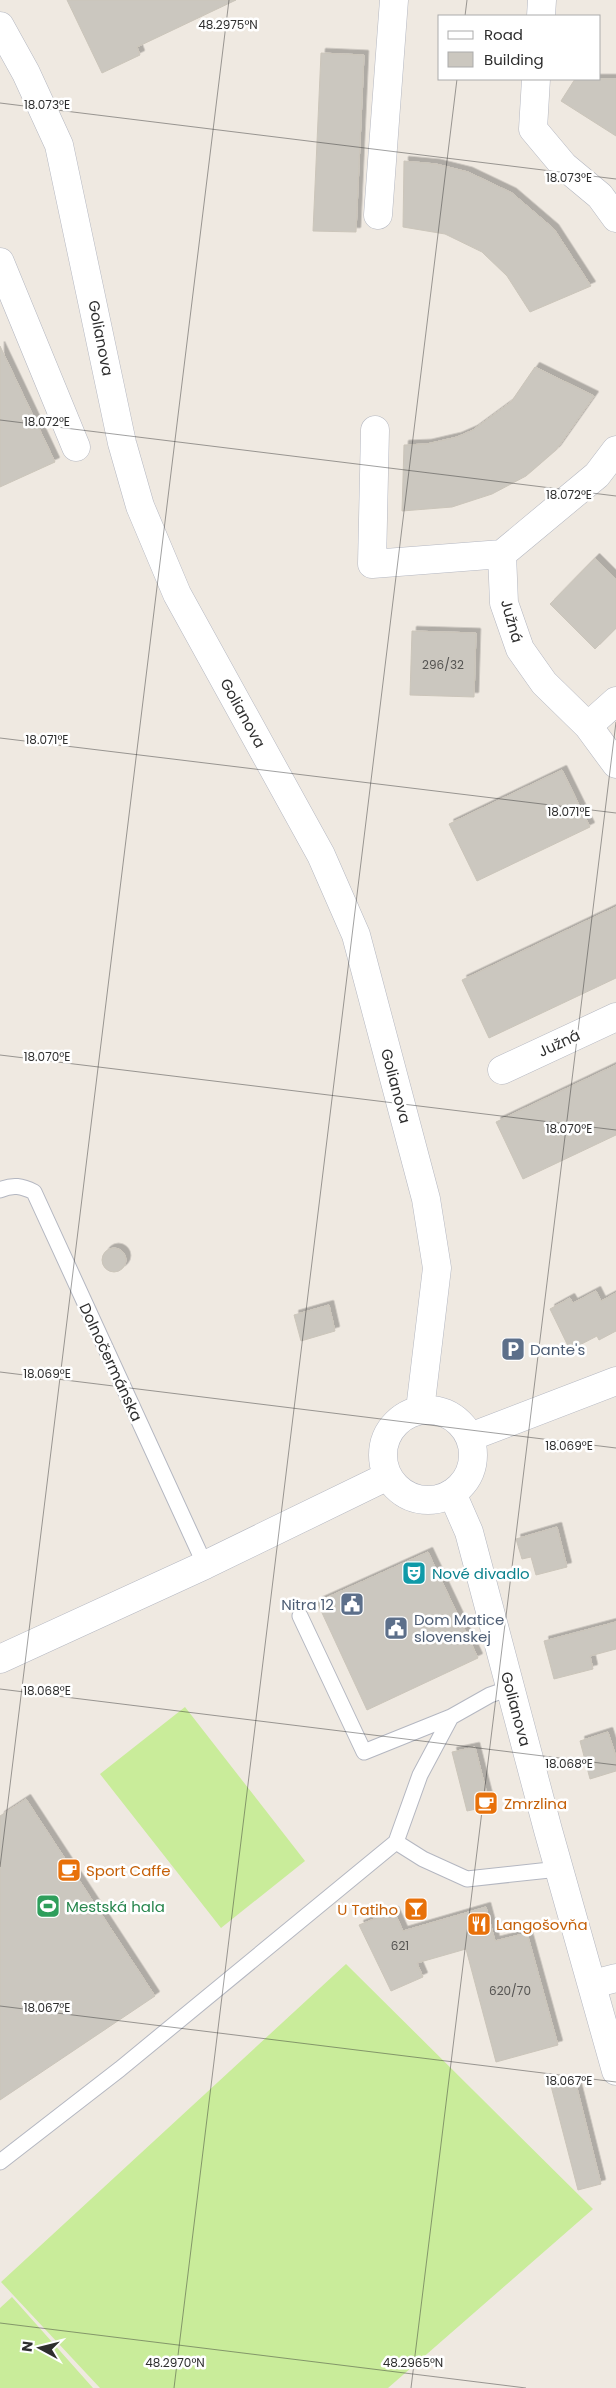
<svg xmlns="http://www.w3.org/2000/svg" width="616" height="2388" font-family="Poppins,sans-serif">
	<defs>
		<filter id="shadow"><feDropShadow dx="4.5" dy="-4.5" stdDeviation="0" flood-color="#0004"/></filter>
	</defs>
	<rect width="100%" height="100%" fill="#efe9e1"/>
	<!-- pitch -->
	<path fill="#c9ec9a" d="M185 1707 305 1861 221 1928 100 1774Z
		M346 1964 593 2209 388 2388H100L1 2282Z
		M12 2297 93 2388H0V2308Z"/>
	<!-- building -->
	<path fill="#cbc7bf" stroke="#cbc5ba" filter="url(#shadow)" d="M67 0H236L137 47 140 55 102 73Z
		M321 53 364 55 356 232 313 231Z
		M575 79H616V136L561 101Z
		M404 161 436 164 468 172 512 193 554 229 591 286 530 312 507 276 482 252 445 234 403 227Z
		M0 346 55 462 0 487Z
		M535 367 594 396 556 450 526 476 492 494 452 507 402 511 404 445 427 444 457 437 473 430 511 402Z
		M595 558 616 579V628L595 649 550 604Z
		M412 631 476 633 474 697 410 695Z
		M562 770 590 827 477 881 449 824Z
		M616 907V978L489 1038 462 980Z
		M616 1065V1135L523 1179 496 1122Z
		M102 1260a12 12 0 1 1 24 0a12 12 0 1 1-24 0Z
		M596 1291 601 1301 616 1293V1331L599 1340 597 1336 570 1350 550 1309 570 1298 573 1303Z
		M329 1305 335 1331 301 1341 294 1315Z
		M557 1527 567 1567 536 1575 531 1557 522 1559 516 1539Z
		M428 1552 478 1658 367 1710 317 1602Z
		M616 1622V1649L590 1656 593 1669 554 1679 544 1641Z
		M608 1732 616 1757V1771L590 1779 580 1741Z
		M475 1747 490 1806 467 1811 452 1752Z
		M26 1799 155 1996 0 2100V1816Z
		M486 1907 495 1941 527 1933 558 2045 496 2062 466 1949 417 1963 423 1977 391 1991 359 1925 394 1911 403 1931Z
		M575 2080 601 2184 578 2190 551 2086Z"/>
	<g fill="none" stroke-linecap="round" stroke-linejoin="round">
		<!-- lane casing -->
		<g stroke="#b4b7c1" stroke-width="17">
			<path id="lane" d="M0 1190C13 1184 22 1186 34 1192L205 1565
				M300 1616 364 1752 451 1717 490 1695 510 1688
				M396 1842 423 1859 467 1879 559 1869
				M0 2162 120 2069 396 1842 420 1775 451 1717"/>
		</g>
		<!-- street casing -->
		<g stroke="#b4b7c1" stroke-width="29">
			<path id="street" d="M541 16 542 0
				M536 79 533 129 564 166 600 196 616 218
				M378 215 394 0
				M0 262 76 447
				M375 430 372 564 502 554
				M616 450 597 475 502 554 504 603 520 649 544 683 588 726 616 764
				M588 726 616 701
				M502 1070 616 1017
				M593 1984 616 1978"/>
		</g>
		<!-- secondary casing -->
		<g stroke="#b4b7c1" stroke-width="29">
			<path id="secondary" d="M0 26 26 73 59 145 122 443 140 506 177 594 321 855 356 935 426 1199 437 1268 420 1410
				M383 1455a45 45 0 1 1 90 0a45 45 0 1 1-90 0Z
				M470 1437 616 1381
				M452 1493 469 1532 548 1830 616 2071
				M0 1659 205 1565 388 1476"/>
		</g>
		<!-- lane -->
		<use href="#lane" stroke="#fff" stroke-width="15"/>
		<!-- street -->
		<use href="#street" stroke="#fff" stroke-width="28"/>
		<!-- secondary -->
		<use href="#secondary" stroke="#fff" stroke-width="28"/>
	</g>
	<!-- ticks -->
	<path fill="none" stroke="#2e2e2e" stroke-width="1" stroke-opacity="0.45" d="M465 16 467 0M0 103 616 179M0 420 616 496M0 738 616 813M0 1055 616 1130M0 1372 616 1448M0 1689 616 1765M0 1867 229 0M0 2006 616 2082M0 2323 526 2388M174 2388 457 79M411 2388 616 722"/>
	<!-- icons -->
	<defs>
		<g id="parking-square" transform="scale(1.25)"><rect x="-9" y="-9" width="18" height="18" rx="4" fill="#5c6f8a" stroke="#fff"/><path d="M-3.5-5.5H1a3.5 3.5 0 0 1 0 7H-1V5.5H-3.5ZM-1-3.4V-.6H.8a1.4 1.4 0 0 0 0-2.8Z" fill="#fff"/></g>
		<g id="theatre-square" transform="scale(1.25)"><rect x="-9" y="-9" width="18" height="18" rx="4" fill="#0f9aa8" stroke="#fff"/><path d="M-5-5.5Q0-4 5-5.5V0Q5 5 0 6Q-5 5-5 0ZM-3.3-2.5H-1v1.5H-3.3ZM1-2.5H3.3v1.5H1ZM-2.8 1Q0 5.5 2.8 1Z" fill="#fff"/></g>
		<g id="civic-square" transform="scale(1.25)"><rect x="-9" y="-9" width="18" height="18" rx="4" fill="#5c6f8a" stroke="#fff"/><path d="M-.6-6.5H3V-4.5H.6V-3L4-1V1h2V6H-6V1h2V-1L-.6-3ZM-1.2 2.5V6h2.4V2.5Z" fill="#fff"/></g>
		<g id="cafe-square" transform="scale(1.25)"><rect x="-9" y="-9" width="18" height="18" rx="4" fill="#e8710a" stroke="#fff"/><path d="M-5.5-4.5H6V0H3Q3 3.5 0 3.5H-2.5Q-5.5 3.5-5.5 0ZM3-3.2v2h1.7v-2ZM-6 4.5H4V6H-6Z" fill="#fff"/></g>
		<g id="stadium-square" transform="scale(1.25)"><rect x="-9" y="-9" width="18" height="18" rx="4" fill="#2e9e5b" stroke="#fff"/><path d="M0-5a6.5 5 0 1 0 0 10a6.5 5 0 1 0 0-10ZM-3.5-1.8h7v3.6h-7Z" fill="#fff"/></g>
		<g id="bar-square" transform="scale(1.25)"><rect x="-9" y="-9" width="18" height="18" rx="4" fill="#e8710a" stroke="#fff"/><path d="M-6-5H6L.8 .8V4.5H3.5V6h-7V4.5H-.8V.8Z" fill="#fff"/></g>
		<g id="restaurant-square" transform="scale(1.25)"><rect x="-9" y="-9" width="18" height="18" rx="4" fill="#e8710a" stroke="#fff"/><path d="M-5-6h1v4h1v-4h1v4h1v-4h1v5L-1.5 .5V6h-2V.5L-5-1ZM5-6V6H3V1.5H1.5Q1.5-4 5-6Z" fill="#fff"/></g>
	</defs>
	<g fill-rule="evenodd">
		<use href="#parking-square" x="513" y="1349"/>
		<use href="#theatre-square" x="414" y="1573"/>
		<use href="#civic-square" x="352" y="1604"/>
		<use href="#civic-square" x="396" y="1628"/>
		<use href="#cafe-square" x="486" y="1803"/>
		<use href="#cafe-square" x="69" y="1870"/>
		<use href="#stadium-square" x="48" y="1906"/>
		<use href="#bar-square" x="416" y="1909"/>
		<use href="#restaurant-square" x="479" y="1924"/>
	</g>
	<g text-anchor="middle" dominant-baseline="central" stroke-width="5" stroke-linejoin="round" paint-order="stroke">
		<!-- number labels -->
		<g font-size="12" fill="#555452">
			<text x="443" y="664">296/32</text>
			<text x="400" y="1945">621</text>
			<text x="510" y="1990">620/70</text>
		</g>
		<!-- street labels -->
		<g font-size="15" fill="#2e2e2e" stroke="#fff">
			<text transform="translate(101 338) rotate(79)">Golianova</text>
			<text transform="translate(512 621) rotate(74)">Južná</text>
			<text transform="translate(243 713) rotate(61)">Golianova</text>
			<text transform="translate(559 1043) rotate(-25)">Južná</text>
			<text transform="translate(396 1086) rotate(75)">Golianova</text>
			<text transform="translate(111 1362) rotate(65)">Dolnočermánska</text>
			<text transform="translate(516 1709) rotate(75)">Golianova</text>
		</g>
		<!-- service labels -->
		<g font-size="15" fill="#4e5e75" stroke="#fff" text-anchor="start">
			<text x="530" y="1349">Dante's</text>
			<text x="334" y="1604" text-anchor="end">Nitra 12</text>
			<text x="414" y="1619">Dom Matice<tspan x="414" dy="17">slovenskej</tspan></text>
		</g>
		<!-- culture labels -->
		<g font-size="15" fill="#0d838f" stroke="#fff" text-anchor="start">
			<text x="432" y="1573">Nové divadlo</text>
		</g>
		<!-- food labels -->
		<g font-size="15" fill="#c56008" stroke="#fff" text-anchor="start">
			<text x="504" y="1803">Zmrzlina</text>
			<text x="86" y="1870">Sport Caffe</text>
			<text x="398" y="1909" text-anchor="end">U Tatiho</text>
			<text x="496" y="1924">Langošovňa</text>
		</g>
		<!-- leisure labels -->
		<g font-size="15" fill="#27864d" stroke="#fff" text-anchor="start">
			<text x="66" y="1906">Mestská hala</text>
		</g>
	</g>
	<g font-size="12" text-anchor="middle" fill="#2e2e2e" stroke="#fff" stroke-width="5" stroke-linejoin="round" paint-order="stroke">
		<text x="228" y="29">48.2975°N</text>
		<text x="47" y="109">18.073°E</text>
		<text x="569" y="182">18.073°E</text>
		<text x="47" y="426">18.072°E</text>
		<text x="569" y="499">18.072°E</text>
		<text x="47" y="744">18.071°E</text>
		<text x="569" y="816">18.071°E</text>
		<text x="47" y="1061">18.070°E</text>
		<text x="569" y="1133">18.070°E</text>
		<text x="47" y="1378">18.069°E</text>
		<text x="569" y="1450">18.069°E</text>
		<text x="47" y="1695">18.068°E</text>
		<text x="569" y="1768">18.068°E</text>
		<text x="47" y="2012">18.067°E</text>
		<text x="569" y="2085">18.067°E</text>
		<text x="175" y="2367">48.2970°N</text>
		<text x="413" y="2367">48.2965°N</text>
	</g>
	<!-- legend -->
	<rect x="438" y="15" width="162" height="65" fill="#ffffff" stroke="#ababab"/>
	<rect x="448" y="31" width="25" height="8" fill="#ffffff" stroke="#ababab"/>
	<text x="484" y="40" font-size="15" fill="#2e2e2e">Road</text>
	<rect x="448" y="52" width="25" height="15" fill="#cbc7bf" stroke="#ababab"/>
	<text x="484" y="65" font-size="15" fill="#2e2e2e">Building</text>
	<!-- north arrow -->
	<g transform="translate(40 2348) rotate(277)" stroke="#ffffff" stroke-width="4" paint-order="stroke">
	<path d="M0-4L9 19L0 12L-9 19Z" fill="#2e2e2e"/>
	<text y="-8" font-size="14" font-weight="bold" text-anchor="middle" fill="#2e2e2e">N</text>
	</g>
</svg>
